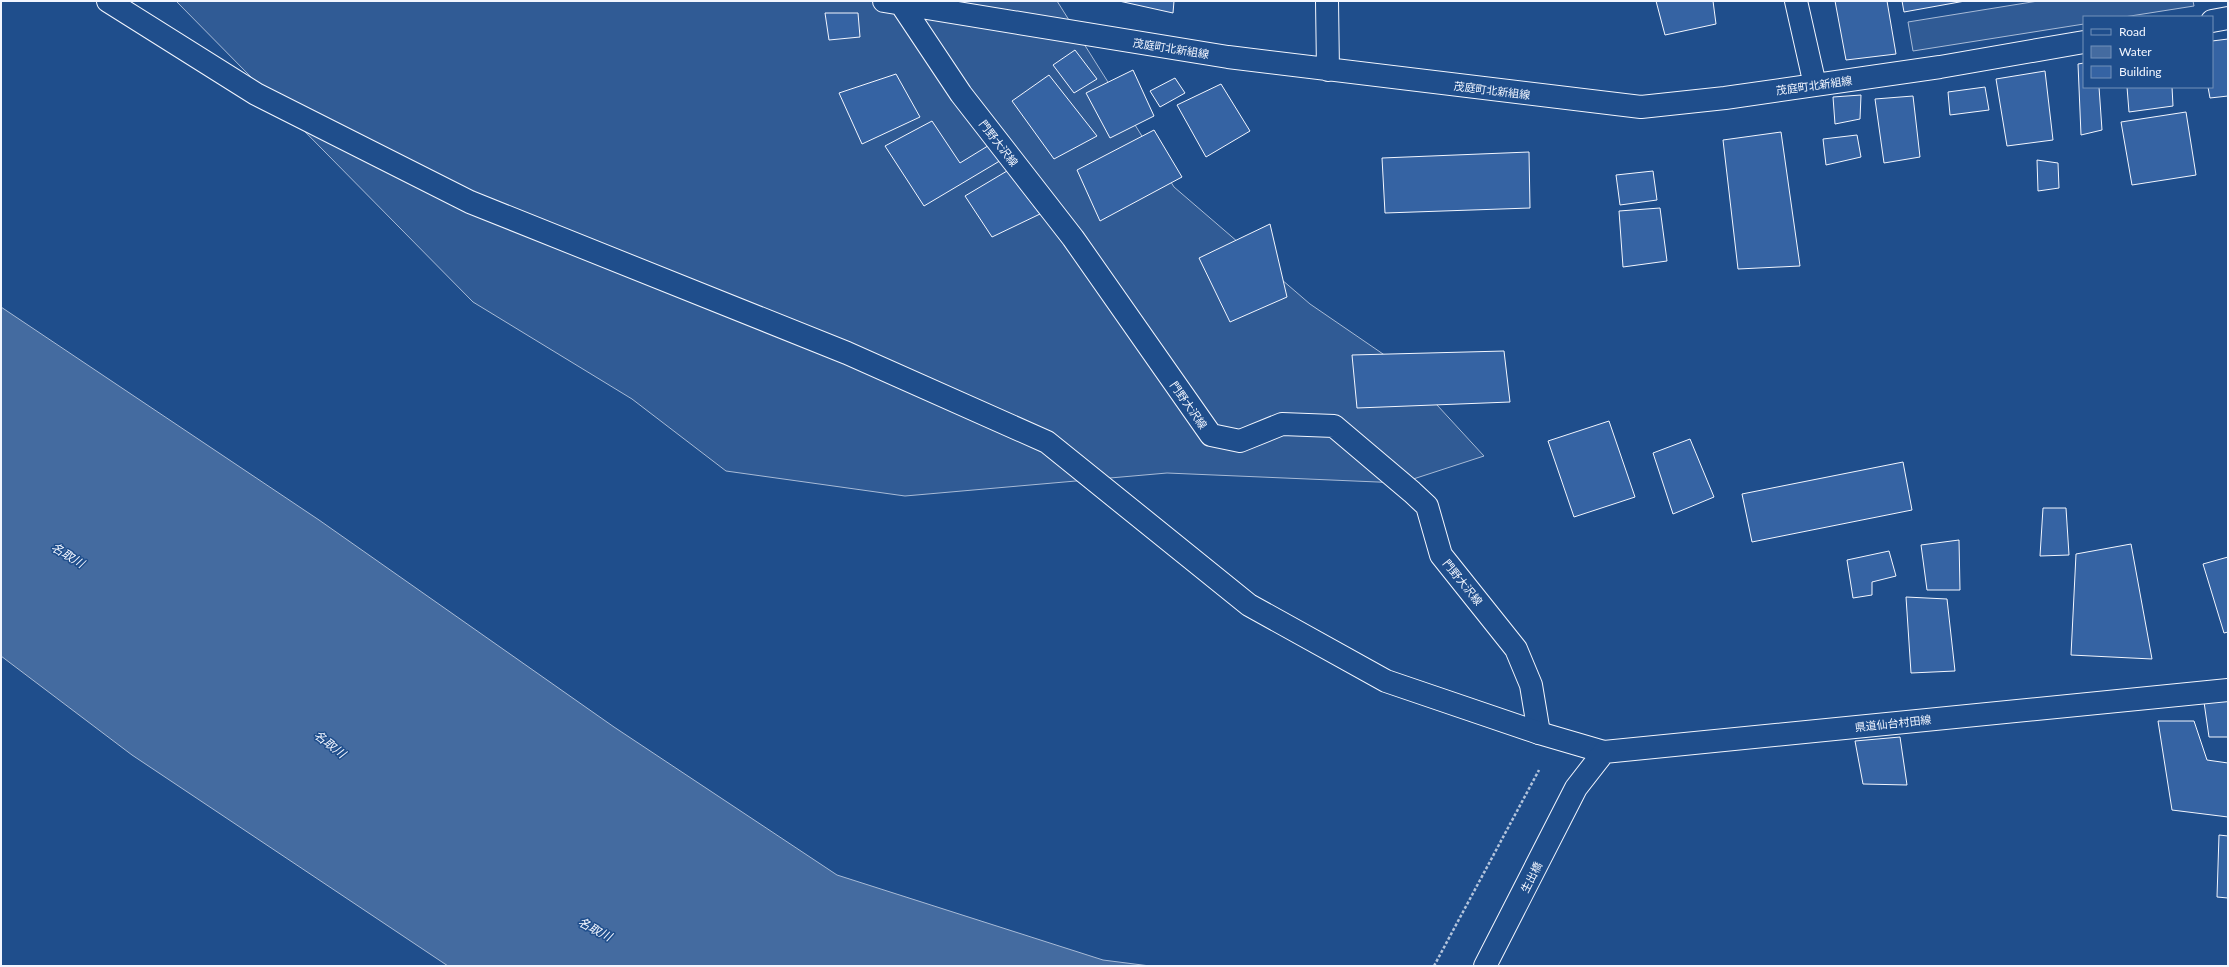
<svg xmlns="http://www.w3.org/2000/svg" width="2229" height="967" font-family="Lato,'Noto Sans JP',sans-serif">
	<rect width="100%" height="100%" fill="#1f4e8c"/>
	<!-- built -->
	<path fill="#305b95" stroke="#a8bbd7" d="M176 1H1057L1174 187 1310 304 1402 367 1484 456 1401 483 1167 473 905 496 726 471 632 399 473 302Z
		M2038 1H2193L2194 6 2124 17H2084V24L1913 51 1908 22Z"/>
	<!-- water -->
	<path fill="#446ba0" stroke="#a8bbd7" d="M1 307 319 520 614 727 837 875 1103 960 1150 966H448L132 755 1 656Z"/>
	<!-- building -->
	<path fill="#3563a3" stroke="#f2f6ff" d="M1119 1H1174L1173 13Z
		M1656 1H1713L1716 24 1665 35Z
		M1835 1H1887L1896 54 1846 60Z
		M1902 1H1965L1904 12Z
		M825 13H858L860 37 829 40Z
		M2228 39V96L2210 98 2208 87H2212V41Z
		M1075 50 1097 79 1074 93 1053 65Z
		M2084 63V87H2099L2102 130 2081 135 2078 64Z
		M1133 70 1154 116 1110 138 1086 93Z
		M2045 71 2053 140 2007 146 1996 79Z
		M896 74 920 117 862 144 839 93Z
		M1049 75 1097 136 1054 159 1012 101Z
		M1175 78 1185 93 1160 107 1150 91Z
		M1221 84 1250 131 1206 157 1177 105Z
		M1985 87 1989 110 1950 115 1948 92Z
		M2127 87H2172L2173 106 2129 112Z
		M1861 95 1860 119 1835 124 1833 97Z
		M1913 96 1920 157 1884 163 1875 99Z
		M2186 112 2196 175 2132 185 2121 122Z
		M932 121 960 163 991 144 1003 159 924 206 885 146Z
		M1154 130 1182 177 1100 221 1077 170Z
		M1781 132 1800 266 1738 269 1723 140Z
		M1857 135 1861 157 1826 165 1823 139Z
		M1529 152 1530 208 1385 213 1382 158Z
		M2037 160 2058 163 2059 188 2038 191Z
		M1007 171 1040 214 992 237 965 196Z
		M1653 171 1657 200 1620 205 1616 175Z
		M1660 208 1667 261 1623 267 1619 211Z
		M1270 224 1287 297 1230 322 1199 258Z
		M1504 351 1510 402 1357 408 1352 355Z
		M1609 421 1635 497 1574 517 1548 441Z
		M1690 439 1714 497 1673 514 1653 453Z
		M1903 462 1912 510 1752 542 1742 494Z
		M2043 508H2066L2069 555 2040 556Z
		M1959 540 1960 590H1927L1921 545Z
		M2131 544 2152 659 2071 655 2076 554Z
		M1889 551 1896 576 1872 582V595L1853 598 1847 560Z
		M2228 557V632L2224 633 2203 564Z
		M1906 597 1947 599 1955 671 1911 673Z
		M2228 701V737H2209L2204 702Z
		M2158 721H2194L2207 760 2228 763V817L2172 810Z
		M1900 737 1907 785 1863 784 1855 741Z
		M2219 835 2228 836V898L2217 897Z"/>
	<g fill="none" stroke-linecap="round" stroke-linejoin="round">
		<!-- street casing -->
		<g stroke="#f2f6ff" stroke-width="24">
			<path id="street" d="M884 1 1228 57 1641 107 1725 98 1940 67 2084 42
				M899 1 961 94 1073 238 1211 435 1240 441 1282 424 1334 426 1412 492 1427 506 1441 555 1516 649 1531 685 1539 733
				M1327 1 1328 70
				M1796 1 1815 85
				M2212 21 2228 18"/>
		</g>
		<!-- secondary casing -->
		<g stroke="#f2f6ff" stroke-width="24">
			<path id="secondary" d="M108 1 256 94 470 202 847 353 1047 442 1249 605 1386 681 1539 733 1604 752"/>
		</g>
		<!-- primary casing -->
		<g stroke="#f2f6ff" stroke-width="24">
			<path id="primary" d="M1485 966 1576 788 1604 752 2228 690"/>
		</g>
		<!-- path -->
		<path stroke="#b3c4dc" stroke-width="2.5" stroke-dasharray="3 2" stroke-linecap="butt" d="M1434 966 1539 770"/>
		<!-- street -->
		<use href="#street" stroke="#1f4e8c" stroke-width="22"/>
		<!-- secondary -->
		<use href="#secondary" stroke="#1f4e8c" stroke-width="22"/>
		<!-- primary -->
		<use href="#primary" stroke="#1f4e8c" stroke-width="22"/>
	</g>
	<g text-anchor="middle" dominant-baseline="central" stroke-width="3" stroke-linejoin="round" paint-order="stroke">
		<!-- street labels -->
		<g font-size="11" fill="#f2f6ff" stroke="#1f4e8c">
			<text transform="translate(1171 48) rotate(9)">茂庭町北新組線</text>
			<text transform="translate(1814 85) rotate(-8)">茂庭町北新組線</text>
			<text transform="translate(1492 90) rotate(7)">茂庭町北新組線</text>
			<text transform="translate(999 143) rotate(52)">門野大沢線</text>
			<text transform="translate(1189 405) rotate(55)">門野大沢線</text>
			<text transform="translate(1463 582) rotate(51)">門野大沢線</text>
			<text transform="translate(1893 723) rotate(-6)">県道仙台村田線</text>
			<text transform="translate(1531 877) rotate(-63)">生出橋</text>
		</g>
		<!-- water labels -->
		<g font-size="12" font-style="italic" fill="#f2f6ff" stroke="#1f4e8c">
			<text transform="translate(68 555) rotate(31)">名取川</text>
			<text transform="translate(330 744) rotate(38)">名取川</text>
			<text transform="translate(595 929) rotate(28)">名取川</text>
		</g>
	</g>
	<!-- border -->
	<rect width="2229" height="967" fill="none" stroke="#f2f6ff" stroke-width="4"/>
	<!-- legend -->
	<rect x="2083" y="16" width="130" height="72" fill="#1f4e8c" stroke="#7391ba"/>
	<rect x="2091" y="29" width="20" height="6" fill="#1f4e8c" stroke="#7391ba"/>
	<text x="2119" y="36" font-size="12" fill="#f2f6ff">Road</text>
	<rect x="2091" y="46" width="20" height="12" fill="#446ba0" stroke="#7391ba"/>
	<text x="2119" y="56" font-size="12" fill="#f2f6ff">Water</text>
	<rect x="2091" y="66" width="20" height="12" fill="#3563a3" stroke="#7391ba"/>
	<text x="2119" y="76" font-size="12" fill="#f2f6ff">Building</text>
</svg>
